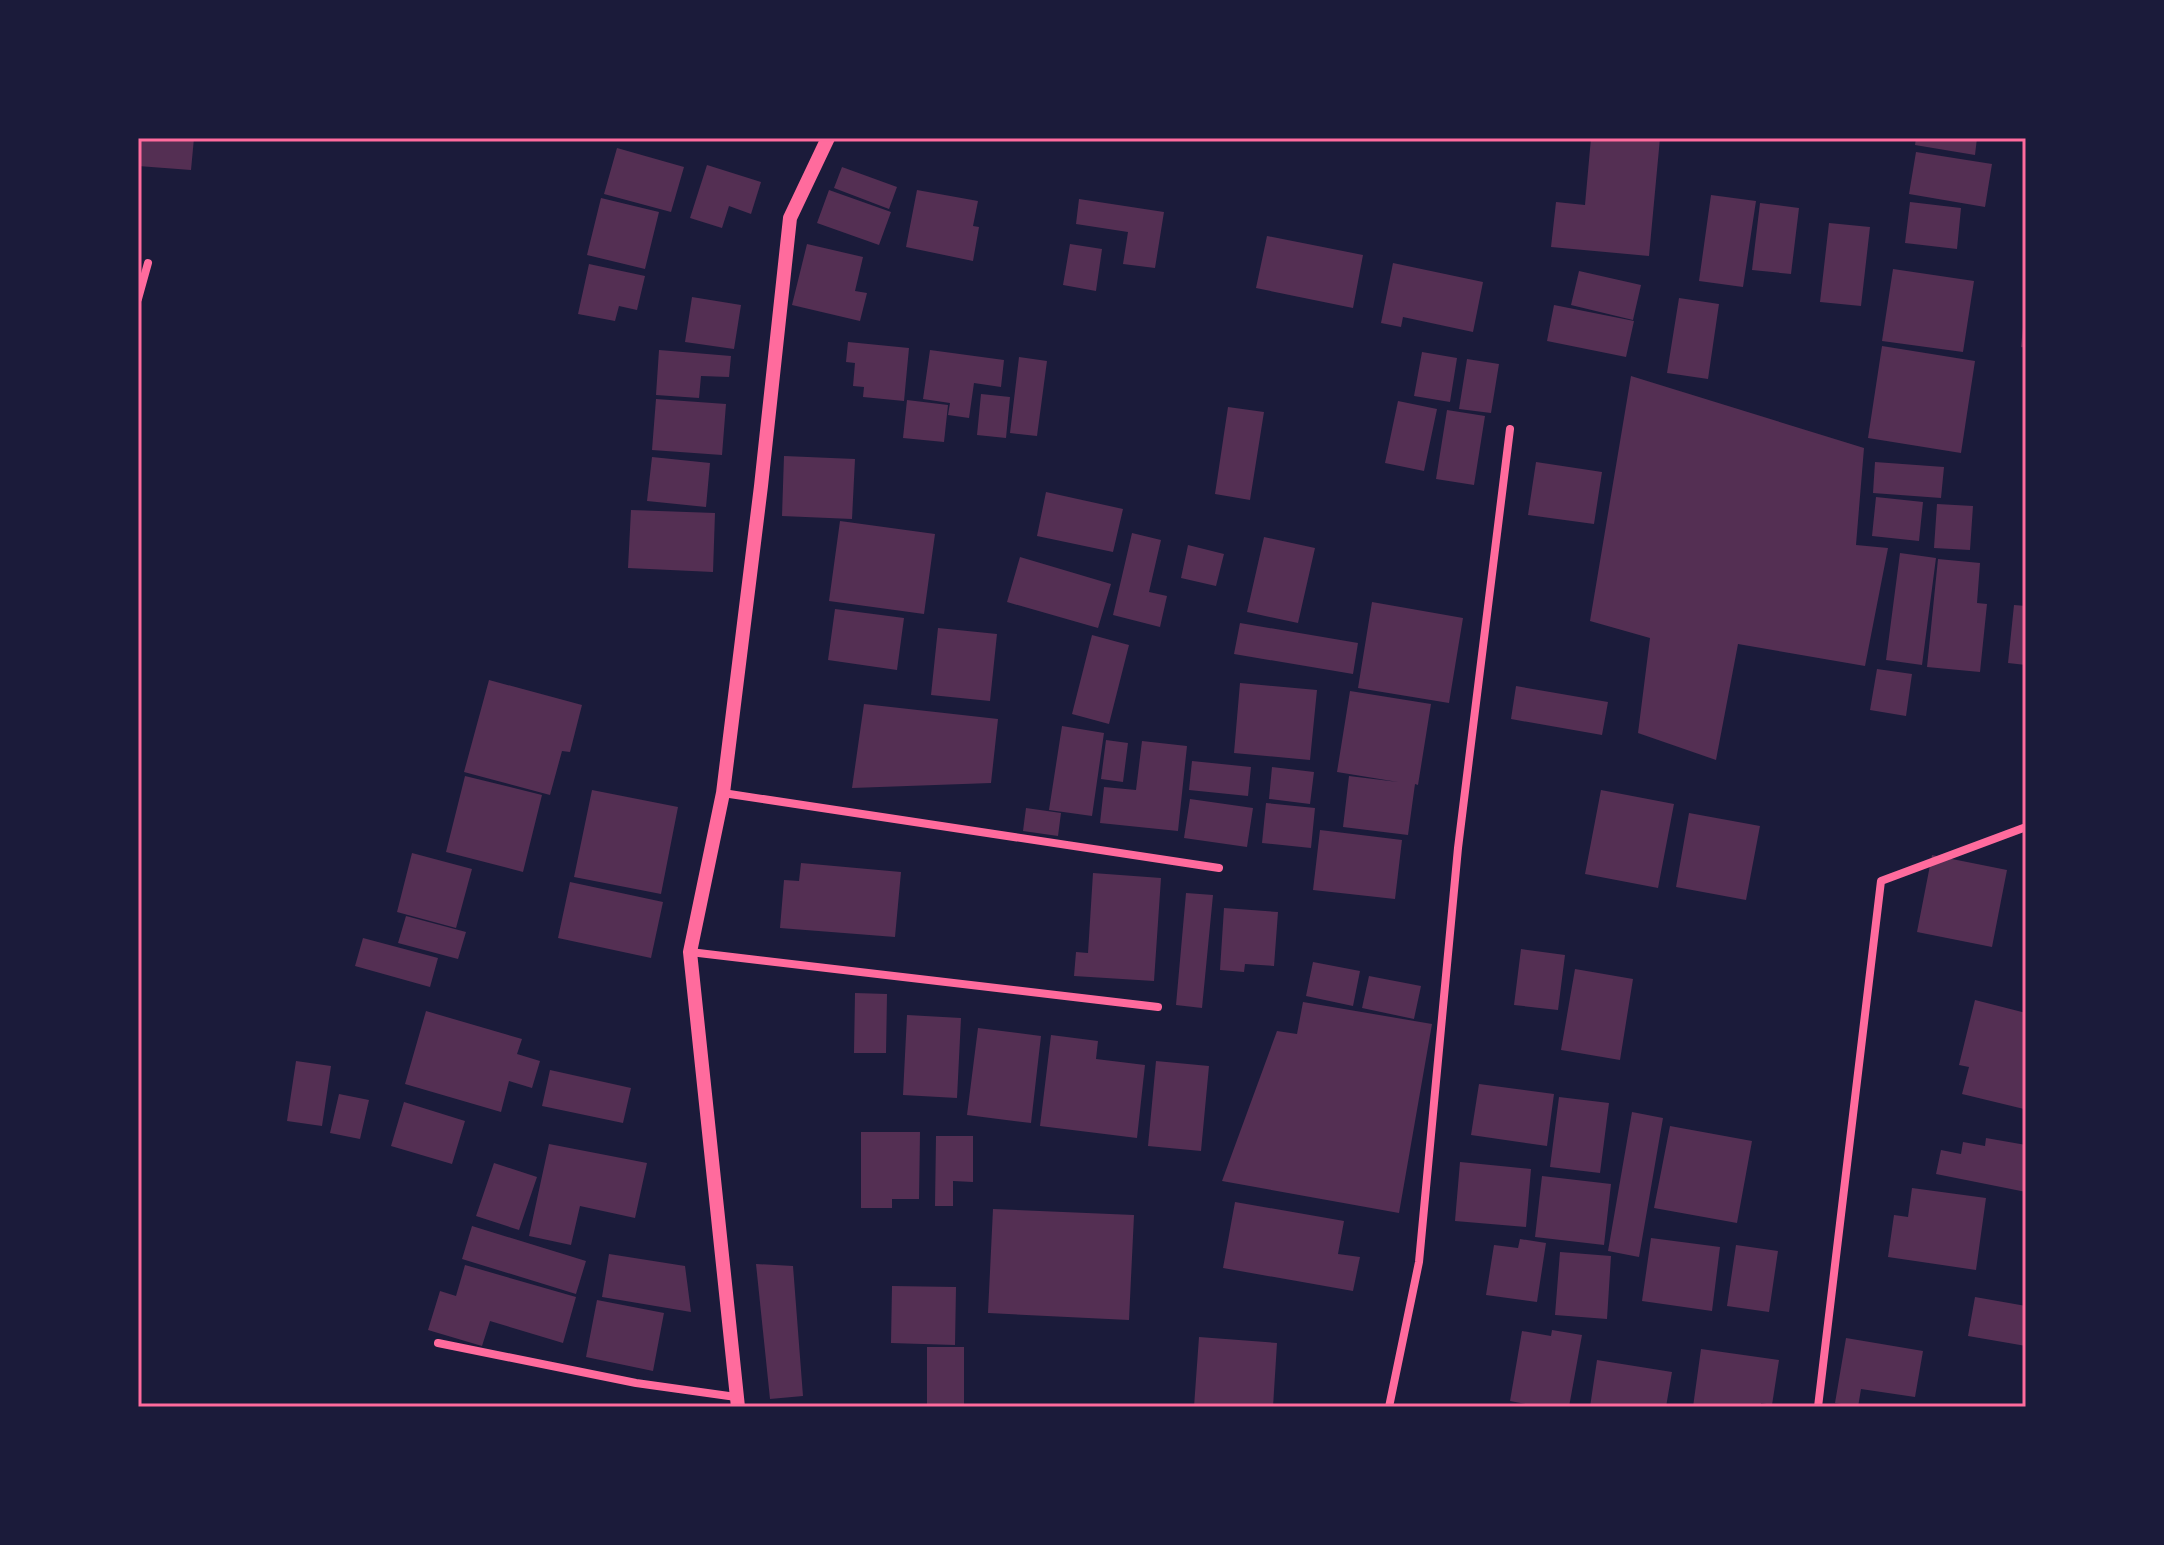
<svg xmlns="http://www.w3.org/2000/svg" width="2164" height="1545" font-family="Poppins,sans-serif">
	<rect width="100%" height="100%" fill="#1b1b3a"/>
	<!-- building -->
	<path fill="#542f53" d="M138 138H194L191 170 138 166Z
		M1591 138H1660L1649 256 1551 247 1556 202 1585 205Z
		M1916 138H1977L1975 155 1915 145Z
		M617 148 684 167 671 212 604 194Z
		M1916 152 1992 164 1985 207 1909 194Z
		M707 165 761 182 751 214 729 206 722 228 690 218Z
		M842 167 897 187 889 209 834 188Z
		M829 190 891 212 879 245 817 223Z
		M917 190 978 201 973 226 979 227 973 261 906 247Z
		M1711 195 1756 201 1743 287 1699 281Z
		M601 198 659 212 645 269 587 255Z
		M1079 199 1164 212 1155 268 1123 264 1128 232 1076 224Z
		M1910 202 1961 208 1957 249 1905 243Z
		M1760 203 1799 208 1791 274 1752 270Z
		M1829 223 1870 227 1861 306 1820 302Z
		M1267 236 1363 255 1353 308 1256 288Z
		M807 244 863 257 855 291 867 293 860 321 792 305Z
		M1070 244 1102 249 1096 291 1063 285Z
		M1393 263 1483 282 1473 332 1403 317 1401 327 1381 323Z
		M589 264 645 276 637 310 619 306 615 321 578 314Z
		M1893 269 1974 281 1963 352 1882 341Z
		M1579 271 1641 285 1633 320 1571 305Z
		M692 297 741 305 734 349 685 342Z
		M1679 298 1719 304 1708 379 1667 373Z
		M1554 305 1634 321 1626 357 1547 341Z
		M2024 317H2026V348L2021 347Z
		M848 342 909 348 904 401 863 397 864 387 853 386 855 363 846 362Z
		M1882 346 1975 361 1961 453 1868 438Z
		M659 350 731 356 729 377 701 376 699 398 656 395Z
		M930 350 1004 360 1001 387 974 383 969 418 948 415 950 403 923 399Z
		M1422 352 1457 358 1450 402 1414 396Z
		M1019 357 1047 361 1037 436 1010 433Z
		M1467 359 1499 364 1491 413 1459 409Z
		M1631 376 1864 448 1856 545 1888 548 1865 666 1738 644 1716 760 1638 733 1650 638 1590 621Z
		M981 394 1010 397 1006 438 977 435Z
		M656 399 726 404 722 455 652 450Z
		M907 400 948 405 944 442 903 438Z
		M1398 401 1437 409 1424 471 1385 463Z
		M1228 407 1264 412 1250 500 1215 494Z
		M1447 410 1485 416 1474 485 1436 479Z
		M784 456 855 459 852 519 782 516Z
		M652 457 710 463 706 507 647 501Z
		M1536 462 1602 472 1594 524 1528 515Z
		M1875 462 1944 467 1941 498 1873 493Z
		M1046 492 1123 509 1113 552 1037 536Z
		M1876 497 1923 502 1919 541 1872 536Z
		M1937 504 1973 506 1970 550 1934 548Z
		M631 510 715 513 713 572 628 568Z
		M840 521 935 534 924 614 829 601Z
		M1132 533 1161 540 1149 592 1167 596 1160 627 1113 615Z
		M1264 537 1315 548 1298 623 1247 612Z
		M1188 545 1224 554 1216 586 1181 578Z
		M1900 553 1936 558 1922 665 1886 660Z
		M1020 557 1111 584 1098 628 1007 602Z
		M1938 559 1980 563 1977 603 1987 604 1980 672 1927 667Z
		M1372 602 1463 618 1449 703 1358 688Z
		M2014 605 2026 606V665L2008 663Z
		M835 609 904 618 897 670 828 660Z
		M1240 623 1358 643 1353 674 1234 654Z
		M938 628 997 634 990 701 931 695Z
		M1092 635 1129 645 1109 724 1072 714Z
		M1877 669 1912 674 1906 716 1870 710Z
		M489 680 582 705 570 752 562 751 550 795 464 772Z
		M1240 683 1317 690 1310 760 1234 753Z
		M1516 686 1608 702 1602 735 1511 719Z
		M1350 691 1431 704 1418 785 1415 784 1408 835 1343 827 1349 776 1398 782 1337 772Z
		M864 704 998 719 991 783 852 788Z
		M1062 726 1104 733 1092 816 1049 810Z
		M1106 740 1128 743 1123 782 1101 779Z
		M1142 741 1187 746 1178 831 1100 823 1104 787 1136 790Z
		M1192 761 1251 767 1248 796 1189 790Z
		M1272 767 1314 772 1310 804 1269 799Z
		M465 776 542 795 523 872 446 852Z
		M592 790 678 807 661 894 574 877Z
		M1601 790 1674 804 1658 888 1585 874Z
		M1190 799 1253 808 1247 847 1184 838Z
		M1266 803 1315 808 1311 848 1262 843Z
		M1026 808 1061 813 1058 836 1023 831Z
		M1689 813 1760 826 1746 900 1676 887Z
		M1320 830 1402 840 1395 899 1313 890Z
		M412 853 472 869 456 928 397 912Z
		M1932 855 2007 870 1992 947 1917 932Z
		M801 863 901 872 895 937 780 928 784 880 799 881Z
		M1093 873 1161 878 1154 981 1074 976 1076 952 1088 953Z
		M570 882 663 902 651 958 558 938Z
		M1186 893 1213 895 1202 1008 1176 1005Z
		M1224 908 1278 912 1274 966 1245 964 1244 972 1220 970Z
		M406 916 466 932 458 959 398 943Z
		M363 938 438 958 430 987 355 966Z
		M1521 949 1565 955 1558 1010 1514 1005Z
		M1313 962 1360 971 1353 1006 1306 996Z
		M1575 969 1633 979 1620 1060 1561 1050Z
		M1369 976 1421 986 1414 1019 1362 1008Z
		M855 993 887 994 886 1053H854Z
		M1975 1000 2026 1013 2024 1109 1962 1094 1969 1067 1959 1065Z
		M1303 1002 1432 1024 1399 1213 1222 1181 1277 1031 1297 1034Z
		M426 1011 522 1039 517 1054 540 1061 532 1088 509 1081 501 1112 405 1084Z
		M907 1015 961 1018 957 1098 903 1095Z
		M978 1028 1041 1036 1031 1123 967 1115Z
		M1051 1035 1098 1041 1096 1059 1145 1065 1137 1138 1040 1126Z
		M296 1061 331 1066 322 1126 287 1121Z
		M1156 1061 1209 1066 1201 1151 1148 1146Z
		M550 1070 631 1088 623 1123 542 1106Z
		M1479 1084 1554 1094 1547 1146 1471 1135Z
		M339 1094 369 1100 360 1139 330 1133Z
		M1559 1097 1609 1103 1600 1173 1550 1167Z
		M404 1102 465 1121 452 1164 391 1146Z
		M1632 1112 1663 1118 1639 1257 1608 1251Z
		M1670 1126 1752 1141 1737 1223 1654 1208Z
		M861 1132H920L919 1199H892V1208H861Z
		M936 1136H973V1182L953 1181V1206H935Z
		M1986 1138 2026 1145V1192L1936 1174 1941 1150 1961 1154 1963 1142 1985 1146Z
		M549 1144 647 1163 635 1218 580 1206 571 1245 529 1236Z
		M1460 1162 1531 1169 1526 1227 1455 1221Z
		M494 1163 537 1177 519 1230 476 1216Z
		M1542 1176 1611 1184 1604 1245 1535 1237Z
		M1912 1188 1986 1198 1976 1270 1888 1257 1894 1215 1908 1217Z
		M1235 1202 1344 1221 1338 1254 1360 1257 1353 1291 1223 1268Z
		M993 1209 1134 1215 1129 1320 988 1313Z
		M472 1226 586 1261 576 1294 462 1259Z
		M1651 1238 1720 1247 1712 1311 1642 1301Z
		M1520 1239 1546 1243 1537 1302 1486 1295 1494 1245 1518 1248Z
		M1736 1245 1778 1251 1769 1312 1727 1306Z
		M1560 1252 1611 1256 1607 1319 1555 1315Z
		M609 1254 685 1266 691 1312 602 1297Z
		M756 1264 793 1266 803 1396 770 1399Z
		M465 1265 576 1297 563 1343 490 1321 482 1346 428 1330 440 1291 456 1296Z
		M892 1286 956 1287 955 1345 891 1343Z
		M1975 1297 2026 1306V1346L1968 1336Z
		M597 1300 664 1313 653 1371 586 1357Z
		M1552 1330 1582 1335 1569 1407H1541L1510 1401 1522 1331 1551 1336Z
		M1199 1337 1277 1343 1273 1407H1194Z
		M1846 1338 1923 1351 1915 1397 1861 1389 1858 1407 1835 1403Z
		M927 1347H964V1407H927Z
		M1701 1349 1779 1360 1772 1405 1761 1403V1407H1693Z
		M1597 1360 1672 1372 1666 1407H1590Z"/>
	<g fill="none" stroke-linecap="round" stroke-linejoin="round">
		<!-- minor -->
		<path stroke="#ff6b9d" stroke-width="8" d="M138 299 148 263
			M723 793 1219 868
			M690 952 1158 1007
			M438 1343 636 1383 736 1397
			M1389 1407 1419 1262 1458 848 1510 429
			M1818 1407 1881 881 2026 827"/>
		<!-- tertiary -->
		<path stroke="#ff6b9d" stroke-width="14" d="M738 1407 690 952 723 793 761 486 790 218 828 138"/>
	</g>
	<!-- border -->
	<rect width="2164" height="1545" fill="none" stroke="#1b1b3a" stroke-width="280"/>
	<rect x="140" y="140" width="1884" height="1265" fill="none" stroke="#ff6b9d" stroke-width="3"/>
</svg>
